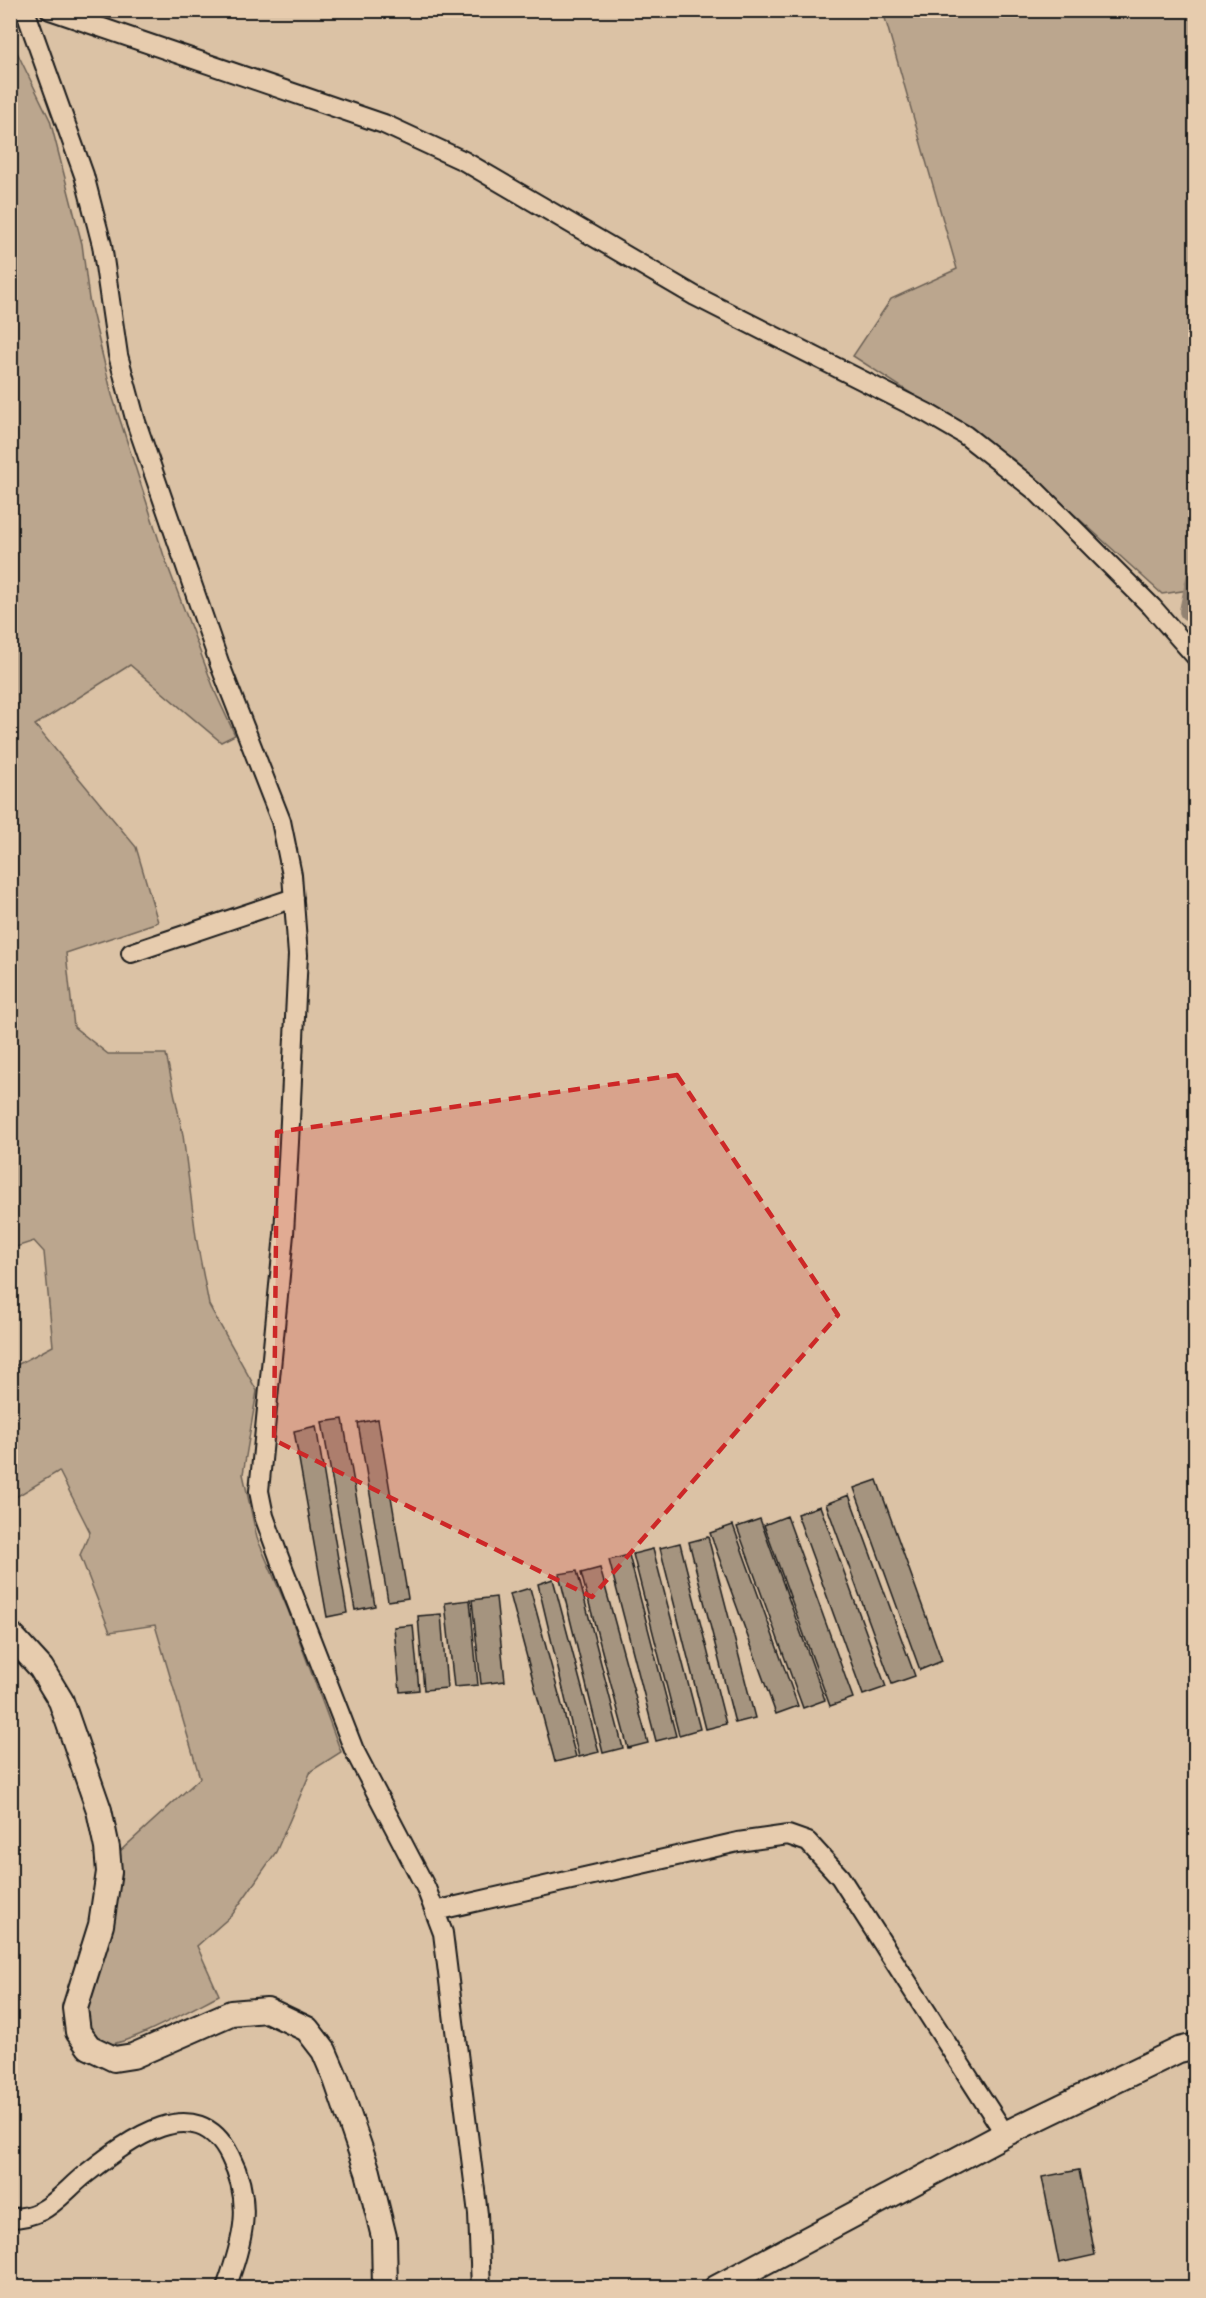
<svg xmlns="http://www.w3.org/2000/svg" width="1206" height="2298" font-family="'Balsamiq Sans',sans-serif">
	<rect width="100%" height="100%" fill="#dbc2a5"/>
	<filter id="ink" filterUnits="userSpaceOnUse"><feTurbulence type="fractalNoise" baseFrequency=".0167" numOctaves="2"/><feDisplacementMap in="SourceGraphic" scale="12" xChannelSelector="R" yChannelSelector="G"/><feConvolveMatrix kernelMatrix="1 2 1 2 8 2 1 2 1" color-interpolation-filters="sRGB"/></filter>
	<g filter="url(#ink)">
		<!-- green -->
		<path fill="#bba68e" stroke="#6c6155" stroke-width="1.5" d="M883 11H1195V589L1162 594 1013 459 853 356 891 299 957 269Z
			M10 38 50 120 82 244 89 299 112 395 164 556 216 694 235 735 221 742 130 665 35 725 136 847 158 922 66 953 74 1027 108 1054H166L183 1135 196 1237 209 1305 257 1391 243 1474 257 1538 288 1610 341 1752 311 1771 276 1852 232 1915 197 1946 219 1995C197 2006 124 2048 104 2044 86 2041 85 2021 86 2006L117 1854 200 1778 155 1625 110 1632 80 1555 90 1532 59 1471 11 1500V1368L53 1346 44 1252 34 1241 10 1249Z"/>
		<g fill="none" stroke-linecap="round" stroke-linejoin="round">
			<!-- canal -->
			<path stroke="#928271" stroke-width="20" d="M1189 611 1196 578"/>
		</g>
		<!-- building -->
		<path fill="#a5947f" stroke="#1c1c1c" stroke-width="1.5" d="M343 1419 375 1606 355 1610 322 1422Z
			M378 1419 408 1598 388 1601 358 1423Z
			M316 1426 347 1613 327 1617 294 1431Z
			M877 1480 942 1661 920 1670 854 1488Z
			M849 1495 915 1676 892 1684 826 1504Z
			M820 1506 886 1687 863 1695 797 1514Z
			M787 1516 853 1698 830 1706 764 1525Z
			M760 1519 825 1700 803 1708 737 1527Z
			M733 1525 798 1706 776 1714 710 1533Z
			M708 1537 755 1718 735 1723 689 1542Z
			M680 1543 726 1724 706 1729 660 1548Z
			M653 1549 700 1729 679 1735 633 1554Z
			M629 1555 676 1736 656 1741 609 1560Z
			M600 1568 648 1743 628 1748 581 1573Z
			M577 1571 623 1748 603 1753 559 1574Z
			M553 1579 599 1752 579 1757 538 1584Z
			M530 1588 576 1757 555 1762 510 1594Z
			M496 1597 505 1681 481 1684 472 1600Z
			M470 1600 478 1685 454 1687 445 1603Z
			M441 1614 447 1688 424 1690 418 1616Z
			M413 1625 419 1690 400 1692 394 1627Z
			M1079 2170 1095 2255 1059 2263 1042 2177Z"/>
		<g fill="none" stroke-linecap="round" stroke-linejoin="round">
			<!-- minor casing -->
			<g stroke="#1c1c1c" stroke-width="22">
				<path id="minor" d="M25 10 84 175 102 245 118 355 136 422 220 665 281 821 292 875 298 955 289 1142 284 1234 259 1491 264 1516 280 1560 354 1750 426 1888 443 1933 478 2214 481 2288
					M50 10 384 124 464 161 695 296 927 413 965 435 1036 491 1152 607 1196 657
					M131 953 294 898
					M435 1911 738 1842 788 1835 808 1842 840 1877 1005 2134
					M10 2218C22 2218 31 2216 41 2211 58 2202 71 2185 87 2173 128 2141 196 2088 230 2156 254 2203 243 2240 226 2288"/>
			</g>
			<!-- major casing -->
			<g stroke="#1c1c1c" stroke-width="28">
				<path id="major" d="M10 1634 41 1668 61 1701 99 1810 107 1848 109 1872 101 1925 75 2008 78 2032 89 2047 114 2059 133 2056 231 2013 267 2010 307 2029 324 2051 336 2079 368 2172 384 2237 385 2288
					M716 2288 1005 2134 1179 2050 1196 2046"/>
			</g>
			<!-- minor -->
			<use href="#minor" stroke="#e7ccae" stroke-width="18"/>
			<!-- major -->
			<use href="#major" stroke="#e7ccae" stroke-width="24"/>
		</g>
	</g>
	<!-- marked area -->
	<path fill="#cd2727" fill-opacity="0.2" stroke="#cd2727" stroke-width="4.5" stroke-dasharray="12 8" stroke-linejoin="round" d="M677 1075 838 1315 592 1597 274 1440 277 1132Z"/>
	<!-- margin -->
	<rect width="1206" height="2298" fill="none" stroke="#e7ccae" stroke-width="36"/>
	<rect x="18" y="18" width="1170" height="2262" fill="none" stroke="#1c1c1c" stroke-width="2" filter="url(#ink)"/>
</svg>
